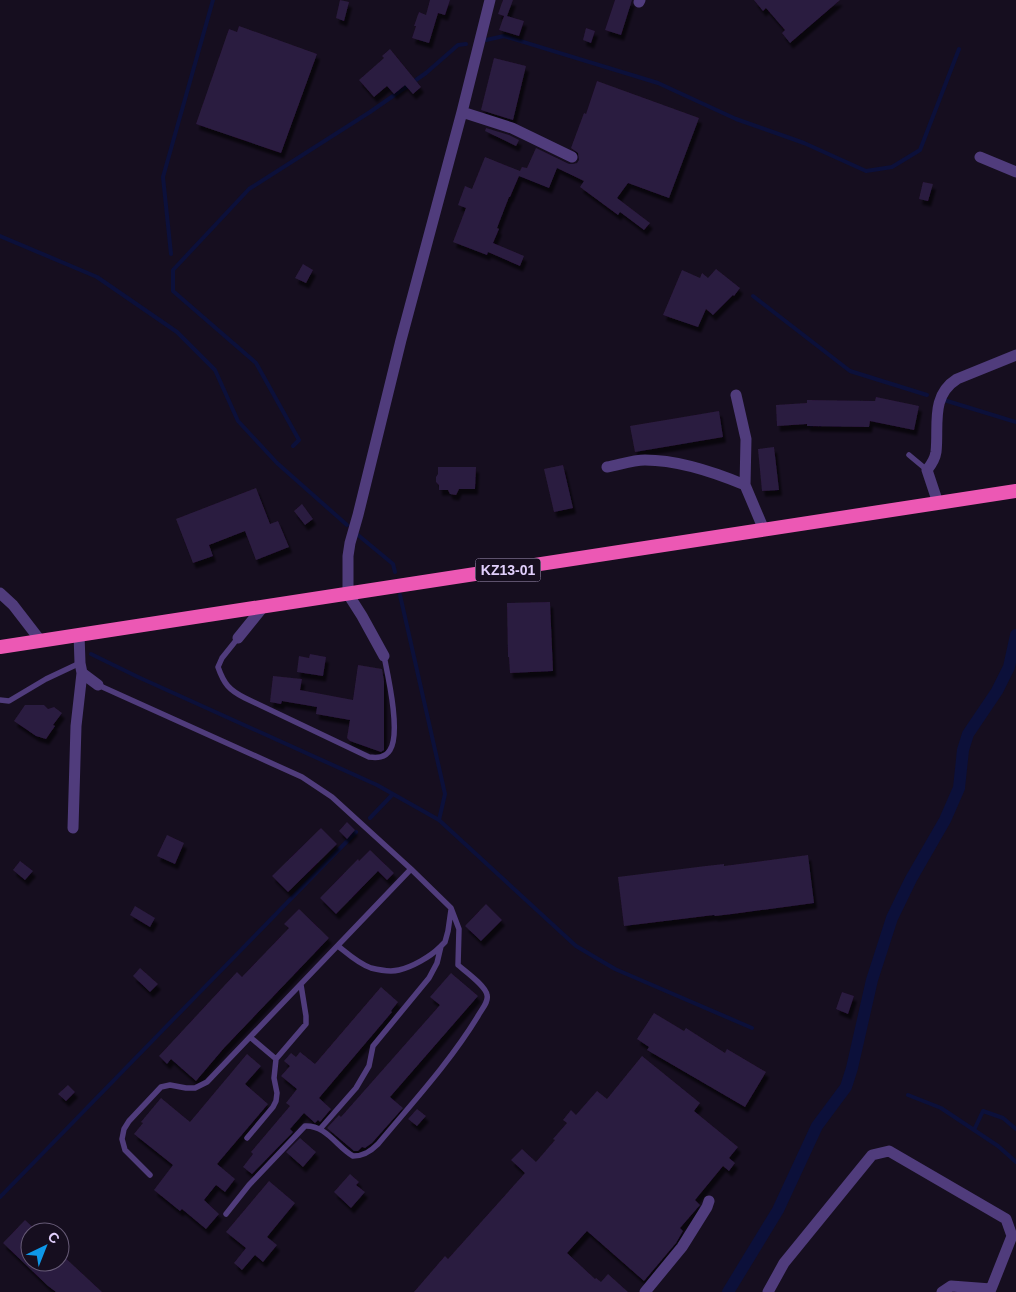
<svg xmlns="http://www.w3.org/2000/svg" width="1016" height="1292" font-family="Helvetica,sans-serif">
	<defs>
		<filter id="shadow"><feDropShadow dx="3" dy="5.5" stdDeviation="1" flood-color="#0009"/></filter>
	</defs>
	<rect width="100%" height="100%" fill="#160e1f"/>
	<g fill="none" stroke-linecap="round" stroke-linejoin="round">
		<!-- stream -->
		<path stroke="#0c103a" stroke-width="4" d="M486 40 504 36 658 83 736 119 804 143 866 171 892 167 920 150 959 49
			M0 236 97 277 177 332 215 370 238 421 277 463 347 525
			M171 254 163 177 213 0
			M753 296 850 371 927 395
			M944 400 1016 422
			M293 446 299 440 256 363 173 291V270L249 189 370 112 426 73 458 45 466 44
			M358 535 393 564 395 572
			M400 595 445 794 439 820
			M91 654 138 677 377 785 439 820 576 946 615 969 752 1028
			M370 818 393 794
			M908 1095 941 1108 998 1146 1016 1162
			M974 1130 983 1111 1003 1118 1016 1129
			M0 1197 356 832"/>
		<!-- canal -->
		<path stroke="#0c103a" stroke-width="12" d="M728 1292 778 1210 817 1126 846 1087 852 1068 872 980 892 918 911 879 945 820 959 788 963 750 968 734 997 691 1009 667 1016 635"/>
	</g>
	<!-- building -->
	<path fill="#2c1b3f" filter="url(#shadow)" d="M340 0 349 2 344 21 336 18Z
		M430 0H450L445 15 438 13 429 43 412 38 416 26H414L419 12 426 15Z
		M503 0H513L507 16 524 21 519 36 499 30 504 16 498 14Z
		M615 0H632L621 35 605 30Z
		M754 0H840L790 43 782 33 785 30 766 8 763 11Z
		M239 26 317 54 281 153 196 124 229 29 237 32Z
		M586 28 595 31 591 43 583 40Z
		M390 49 421 87 413 94 405 85 394 94 387 86 374 97 359 80 384 58 382 56Z
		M494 58 526 66 513 120 481 110Z
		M597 81 699 118 669 198 628 183 617 198 650 223 644 230 620 212 618 215 580 187 584 181 557 168 549 188 519 176 510 197H509L497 228 499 229 493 243 524 256 520 266 488 252 487 255 453 242 466 208 458 205 465 186 472 189 485 157 520 171 522 167 527 168 536 148 569 164H573L577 163 579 160 578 153 571 148 584 113 586 114Z
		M486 128 509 135 519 140 516 146 485 131Z
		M923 182 933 184 928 201 919 199Z
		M303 264 313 270 306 283 295 278Z
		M716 269 740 288 734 296 733 295 713 315 706 309 698 327 663 315 682 270 700 278 702 273 708 278Z
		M876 397 919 406 914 430 870 421 869 427 807 426V424L777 426 776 405 807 403V400L875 401Z
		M719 411 723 437 635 452 630 426Z
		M774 447 779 490 762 491 758 449Z
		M563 465 573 508 554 512 544 469Z
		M438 467H476L475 489H459L456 495 450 494 448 490H439V485L436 482V477L438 474Z
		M256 488 270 524 278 521 289 547 256 560 245 531 209 545 213 556 193 563 176 519Z
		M302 504 313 519 305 525 294 511Z
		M550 602 553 671 510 673 509 657H508L507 603Z
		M310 654 326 657 323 676 297 672 299 656 309 658Z
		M358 665 382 669 384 681V750L381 752 350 741 347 738 350 720 316 714 317 707 282 701 281 704 270 702 273 676 302 679 300 690 353 700Z
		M25 705H44L48 709 54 707 62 713 53 725 55 726 46 739 36 736 14 721Z
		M347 822 355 830 347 839 339 831Z
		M321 828 337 844 288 892 272 876Z
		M167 835 184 843 175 864 157 856Z
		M370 850 394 873 387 880 378 871 336 914 320 898 358 859 359 861Z
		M808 855 814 903 732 914 715 916 714 915 624 926 618 877 706 866 724 864V866Z
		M20 861 33 871 25 880 13 870Z
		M486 904 502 920 481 941 465 926Z
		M135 906 155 918 150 927 130 915Z
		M299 909 329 938 224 1048 196 1081 171 1059 167 1064 159 1056 237 972 242 977 289 928 284 924Z
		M140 968 158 984 150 992 133 976Z
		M451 973 478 996 390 1097 403 1108 372 1143 365 1148 362 1147 358 1151H354L327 1128 339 1115 341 1117 440 1005 430 997Z
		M381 987 398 1002 391 1011 392 1012 319 1098 331 1109 320 1122 318 1120 315 1123 304 1113 290 1129 293 1132 252 1174 243 1167 253 1154 251 1152 290 1106 286 1103 297 1089 281 1076 290 1066 284 1061 291 1053 296 1057 300 1052 315 1064Z
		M842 992 854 996 848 1014 836 1009Z
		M654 1013 684 1031 686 1028 725 1053 727 1049 766 1072 745 1107 647 1050 649 1047 637 1039Z
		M247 1054 261 1066 245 1084 268 1104 217 1164 235 1179 225 1192 216 1185 204 1200 219 1214 206 1229 182 1209 180 1211 154 1190 173 1165 134 1134 143 1123 141 1122 161 1098 190 1122Z
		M642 1056 700 1103 694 1111 738 1147 729 1158 735 1163 729 1171 723 1166 695 1200 700 1205 680 1228 683 1231 676 1243 644 1281 587 1231 567 1253 595 1279 596 1278 601 1282 608 1274 628 1292H414L445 1256 448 1259 525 1173 511 1160 522 1149 536 1162 555 1140 553 1139 567 1123 563 1120 571 1110 576 1115 597 1091 607 1099Z
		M68 1085 75 1092 66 1101 58 1094Z
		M417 1109 426 1116 417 1126 408 1119Z
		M300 1138 316 1152 303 1167 286 1152Z
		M350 1174 359 1182 356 1185 365 1192 351 1208 334 1192Z
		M269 1181 295 1203 267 1237 277 1245 263 1262 255 1255 242 1270 234 1263 246 1248 226 1232Z
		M25 1220 38 1232H30V1262H60V1253L102 1292H56L48 1286 3 1243Z"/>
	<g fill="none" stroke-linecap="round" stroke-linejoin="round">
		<!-- service -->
		<path stroke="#503c7c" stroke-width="5.5" d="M909 455 927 470
			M238 638 222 658 218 667C224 684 229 690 245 698L369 757C377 758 385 758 390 750 401 733 388 676 384 656
			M98 685 302 777 332 797 411 869 451 908 459 929 458 965C465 971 486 986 487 995 489 1002 481 1010 478 1016 450 1062 413 1102 378 1144 371 1151 364 1156 353 1156 337 1147 326 1125 305 1126L249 1185 226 1214
			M0 700 9 701 46 679 80 663
			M338 946C348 954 359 964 371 968 379 970 391 972 399 970 412 967 430 957 440 947
			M250 1037 276 1059
			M320 1129 356 1088 369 1066 373 1046 429 978 437 963 441 946 445 942 448 931 451 910
			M247 1138 273 1107 276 1101 277 1093 274 1078 276 1059 306 1024V1016L301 985
			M150 1175 125 1150 122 1139 124 1129 129 1121 161 1087 170 1085 186 1088H195L207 1082 411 869"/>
		<!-- minor -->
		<path stroke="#503c7c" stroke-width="11" d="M639 2 640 0
			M462 112 512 128 572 157
			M980 157 1016 172
			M736 395 746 439 745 485 764 530
			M607 467C619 465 632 460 645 460 679 460 714 472 745 485
			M938 503 927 470C931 465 935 459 936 452 939 426 930 396 957 379L1016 355
			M0 593 13 605 40 640
			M238 638 263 607
			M384 656 362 616 348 594V556L350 543 358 515 401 340 462 112 490 0
			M82 673 98 685
			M73 828 76 726 82 673 80 663 79 634
			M645 1292 682 1247 707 1207 709 1201
			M768 1292 784 1263 872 1155 889 1151 1006 1219 1012 1236 991 1289 951 1286 942 1292"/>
		<!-- trunk -->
		<path stroke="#ec58b4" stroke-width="14" d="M0 647 1016 491"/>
	</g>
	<g text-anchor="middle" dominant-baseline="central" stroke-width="5" stroke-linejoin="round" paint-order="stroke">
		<!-- shield labels -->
		<rect fill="#160e1f" stroke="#a495ba" stroke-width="1" x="475.5" y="558.5" width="65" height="23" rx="4"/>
		<g font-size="14" font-weight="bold" fill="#e1cffc">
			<text x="508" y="570">KZ13-01</text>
		</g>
	</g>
	<!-- north arrow -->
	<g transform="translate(45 1247) rotate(43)"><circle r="24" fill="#160e1f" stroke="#675b77"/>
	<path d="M0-4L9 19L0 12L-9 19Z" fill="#0e98e9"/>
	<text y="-8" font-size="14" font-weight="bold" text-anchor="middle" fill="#e1cffc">С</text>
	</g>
</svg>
